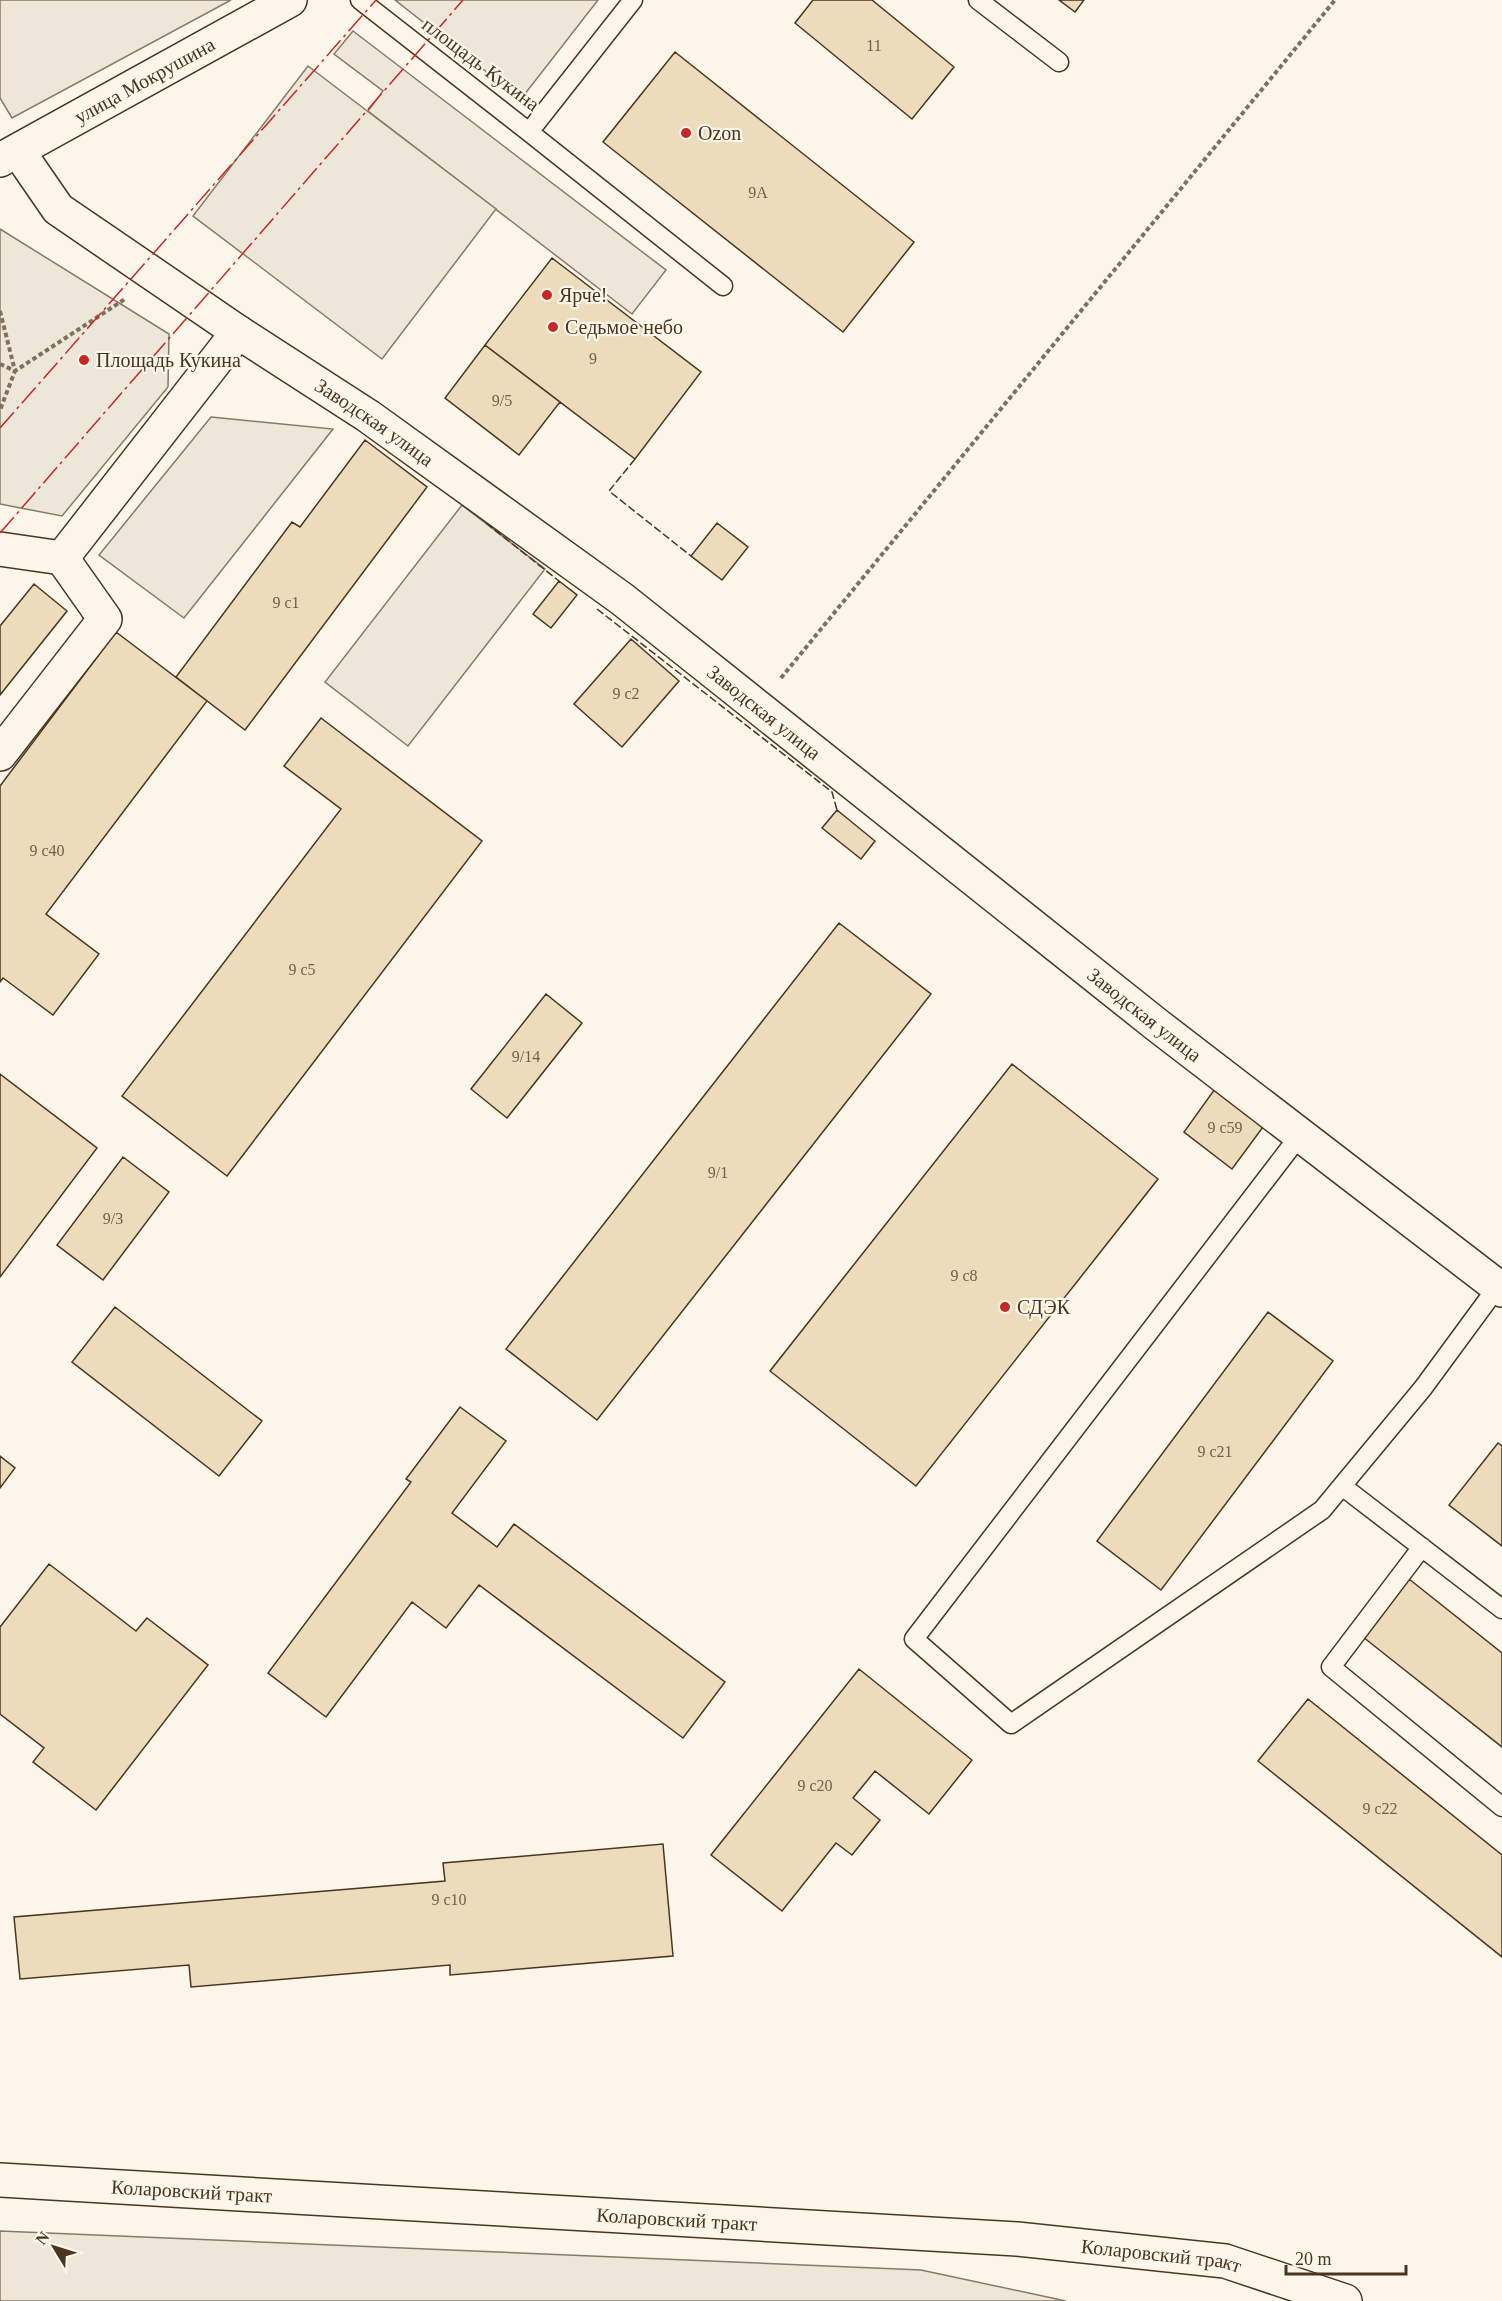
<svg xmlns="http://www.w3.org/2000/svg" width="1502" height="2301" font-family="'Times New Roman',serif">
	<rect width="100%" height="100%" fill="#fbf6e9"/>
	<!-- green -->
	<path fill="#ede6d9" stroke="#887966" stroke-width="1.5" d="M0 0H231L12 118 0 98Z
		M395 0H598L521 99Z
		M353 31 666 270 632 314 368 111 383 91 334 54Z
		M0 2231 921 2270 1066 2301H0Z"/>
	<!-- parking -->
	<path fill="#ede7d9" stroke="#887966" stroke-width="1.5" d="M308 66 496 209 382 359 193 216Z
		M0 229 169 334 168 387 62 516 0 504Z
		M211 417 333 429 184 618 99 555Z
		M462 505 545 569 408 746 325 682Z"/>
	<!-- building -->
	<path fill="#ecdcbc" stroke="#4a3520" stroke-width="1.5" d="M813 0H872L954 67 912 119 795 23Z
		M1059 0H1084L1075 12Z
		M675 52 914 242 843 332 603 142Z
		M552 258 701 372 635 459 485 345Z
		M485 345 560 402 519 455 445 398Z
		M365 440 427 487 245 730 176 677 292 522 300 527Z
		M717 523 748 547 722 580 691 556Z
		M559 581 577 595 551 628 533 614Z
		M34 584 67 611 0 695V626Z
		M116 632 207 701 46 914 99 954 53 1015 3 978 0 982V786Z
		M631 639 679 681 622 747 574 704Z
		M321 718 482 841 227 1176 122 1096 341 809 284 766Z
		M837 810 875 841 861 859 822 828Z
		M839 923 931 994 597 1420 506 1349Z
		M546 994 582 1023 507 1118 471 1089Z
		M1012 1064 1158 1179 916 1486 770 1371Z
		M0 1074 97 1148 0 1277Z
		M1217 1086 1266 1123 1232 1169 1184 1132Z
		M123 1157 169 1192 103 1280 57 1245Z
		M115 1307 262 1421 219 1476 72 1362Z
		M1268 1312 1333 1361 1161 1590 1097 1541Z
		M460 1407 506 1441 452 1513 497 1547 514 1524 725 1682 683 1738 479 1585 446 1628 412 1602 326 1717 268 1673 411 1482 406 1479Z
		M1498 1443 1502 1446V1546L1449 1505Z
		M0 1456 15 1468 0 1488Z
		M49 1564 136 1631 147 1618 208 1665 96 1810 33 1762 44 1748 0 1714V1627Z
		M1409 1579 1502 1653V1747L1363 1637Z
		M859 1669 972 1760 929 1814 875 1771 853 1798 880 1820 852 1855 836 1843 782 1911 711 1855Z
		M1308 1699 1502 1855V1957L1258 1761Z
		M663 1844 673 1956 450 1975V1965L191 1987 189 1965 20 1979 14 1917 445 1881 443 1863Z"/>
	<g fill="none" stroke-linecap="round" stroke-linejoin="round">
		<!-- lane casing -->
		<g stroke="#4a3520" stroke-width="21">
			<path id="lane" d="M360 0 529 132 633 0
				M978 0 1059 62
				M529 132 723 286
				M1300 1135 914 1639 1011 1724 1322 1510 1423 1388 1498 1286
				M1342 1486 1502 1609
				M1422 1547 1331 1667 1502 1807"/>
		</g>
		<!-- street casing -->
		<g stroke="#4a3520" stroke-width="36">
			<g id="street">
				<path id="s1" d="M18 151 58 209 238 332 368 416 622 599 1157 1025 1502 1290"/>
				<path d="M0 549 62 558 238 332"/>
				<path d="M0 754 105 619 62 558"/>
			</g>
		</g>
		<!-- secondary casing -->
		<g stroke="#4a3520" stroke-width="36">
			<g id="secondary">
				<path id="s2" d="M0 160 290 0"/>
				<path id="s3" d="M0 2180 1017 2239 1225 2261 1345 2301"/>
			</g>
		</g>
		<!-- path -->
		<path stroke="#7f6f5c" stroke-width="4" stroke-dasharray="4.5 3" stroke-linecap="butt" d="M0 311 15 371 0 410
			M0 364 15 371 125 299
			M781 678 1335 0"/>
		<!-- lane -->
		<use href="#lane" stroke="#fbf6e9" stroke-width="18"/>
		<!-- street -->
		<use href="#street" stroke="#fbf6e9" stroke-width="33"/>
		<!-- secondary -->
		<use href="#secondary" stroke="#fbf6e9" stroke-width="33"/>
		<!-- fence -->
		<path stroke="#4a3520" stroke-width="1.5" stroke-dasharray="8 3" stroke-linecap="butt" d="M635 459 609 491 691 556
			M486 523 559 581
			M597 609 832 792 837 810"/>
		<!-- power -->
		<path stroke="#c62828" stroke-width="1.5" stroke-dasharray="21 4.5 3 4.5" stroke-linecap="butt" d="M0 428 376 0
			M0 533 463 0"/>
	</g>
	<!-- markers -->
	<g fill="#c62828" stroke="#fbf6e9" stroke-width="2">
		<circle cx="686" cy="133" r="6"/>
		<circle cx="547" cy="295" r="6"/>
		<circle cx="553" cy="327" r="6"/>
		<circle cx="84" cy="360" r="6"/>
		<circle cx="1005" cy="1307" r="6"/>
	</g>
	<g text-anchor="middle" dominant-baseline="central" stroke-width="4.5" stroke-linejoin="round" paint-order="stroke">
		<!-- number labels -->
		<g font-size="16" fill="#725f47">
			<text x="874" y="45">11</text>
			<text x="758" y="192">9А</text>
			<text x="593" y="358">9</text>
			<text x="502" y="400">9/5</text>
			<text x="286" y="602">9 с1</text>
			<text x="626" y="693">9 с2</text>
			<text x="47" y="850">9 с40</text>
			<text x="302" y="969">9 с5</text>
			<text x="526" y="1056">9/14</text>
			<text x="1225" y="1127">9 с59</text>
			<text x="718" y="1172">9/1</text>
			<text x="113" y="1218">9/3</text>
			<text x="964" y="1275">9 с8</text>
			<text x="1215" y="1451">9 с21</text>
			<text x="815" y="1785">9 с20</text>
			<text x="1380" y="1808">9 с22</text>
			<text x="449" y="1899">9 с10</text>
		</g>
		<!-- street labels -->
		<g font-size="20" fill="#4a3520" stroke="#fbf6e9">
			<text transform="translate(481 64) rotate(37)">площадь Кукина</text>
			<text stroke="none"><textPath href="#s2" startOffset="165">улица Мокрушина</textPath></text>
			<text stroke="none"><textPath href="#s1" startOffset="452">Заводская улица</textPath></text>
			<text stroke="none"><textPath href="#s1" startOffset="938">Заводская улица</textPath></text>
			<text stroke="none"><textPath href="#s1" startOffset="1424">Заводская улица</textPath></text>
			<text stroke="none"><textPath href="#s3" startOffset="192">Коларовский тракт</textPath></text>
			<text stroke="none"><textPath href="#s3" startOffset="678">Коларовский тракт</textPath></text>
			<text stroke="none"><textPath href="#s3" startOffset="1164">Коларовский тракт</textPath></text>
		</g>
		<!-- poi labels -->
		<g font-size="20" fill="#4a3520" stroke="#fbf6e9" text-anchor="start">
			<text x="698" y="133">Ozon</text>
			<text x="559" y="295">Ярче!</text>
			<text x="565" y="327">Седьмое небо</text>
			<text x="96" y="360">Площадь Кукина</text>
			<text x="1017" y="1307">СДЭК</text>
		</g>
	</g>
	<!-- north arrow -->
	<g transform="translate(54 2247) rotate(308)" stroke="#fbf6e9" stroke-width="4.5" paint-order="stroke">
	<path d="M0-4.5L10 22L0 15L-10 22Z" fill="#4a3520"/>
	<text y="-9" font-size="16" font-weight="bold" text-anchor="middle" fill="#4a3520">N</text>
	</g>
	<!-- scale -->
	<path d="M1286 2265v9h120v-9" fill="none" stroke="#4a3520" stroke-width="3"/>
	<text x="1295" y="2265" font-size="18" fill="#4a3520" stroke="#fbf6e9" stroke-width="4.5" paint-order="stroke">20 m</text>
</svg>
